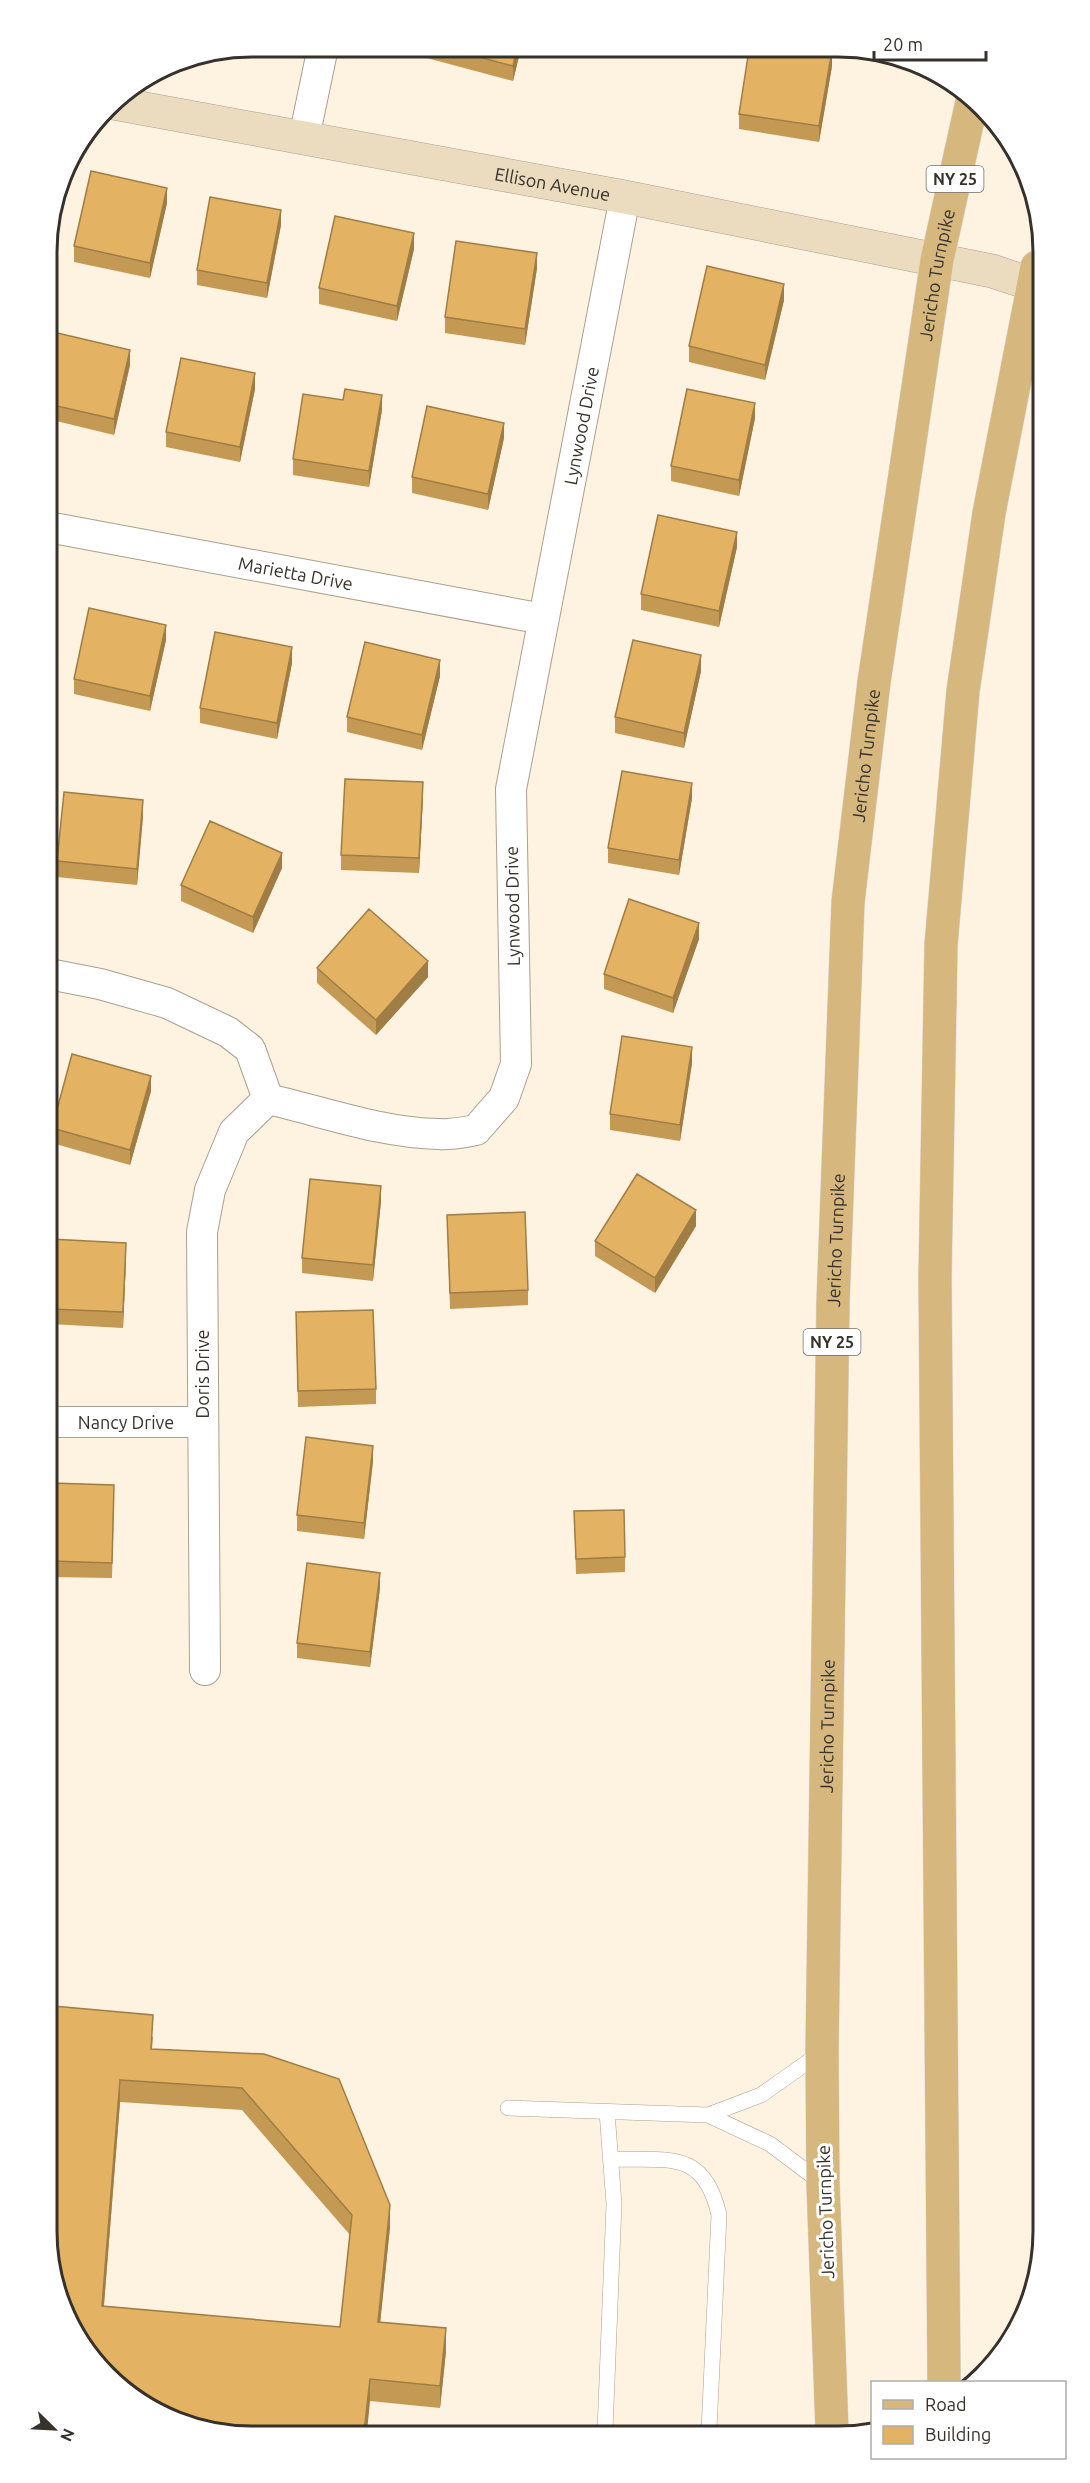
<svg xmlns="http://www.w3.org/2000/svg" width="1090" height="2483" font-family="Ubuntu,sans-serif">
	<rect width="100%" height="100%" fill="#fef2e1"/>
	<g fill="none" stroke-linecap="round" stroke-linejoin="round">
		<!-- lane casing -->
		<g stroke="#aaa08f" stroke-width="16">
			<path id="lane" d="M822 2052 761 2095 708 2115 770 2144 822 2183
				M508 2108 708 2115
				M611 2159C667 2161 704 2148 719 2215L709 2430
				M605 2431 614 2204 607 2112"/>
		</g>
		<!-- street casing -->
		<g stroke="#aaa08f" stroke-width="32">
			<g id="street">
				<path d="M304 138 323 47"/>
				<path id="s1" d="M48 527 543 619"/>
				<path d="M49 974 100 984 167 1003 228 1032 250 1049 268 1099"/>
				<path id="s2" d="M268 1099C324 1112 381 1133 439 1134 451 1135 464 1132 476 1130L504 1098 516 1064 511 789 625 197"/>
				<path id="s3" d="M51 1422H202"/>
				<path d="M205 1670 202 1232 210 1190 234 1132 268 1099"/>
			</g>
		</g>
		<!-- secondary casing -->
		<g stroke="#aaa08f" stroke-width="34">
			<g id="secondary">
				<path id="s4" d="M113 103 625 197 992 271 1037 286"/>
			</g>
		</g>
		<!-- primary casing -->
		<g stroke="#dbdad9" stroke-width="34">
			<g id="primary">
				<path d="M944 2382 935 1277 941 945 963 691 989 513 1037 267"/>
				<path id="s5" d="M832 2430 823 2184 822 2052 833 1302 848 902 874 682 937 260 973 97"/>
			</g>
		</g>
		<!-- lane -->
		<use href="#lane" stroke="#fff" stroke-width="15"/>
		<!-- street -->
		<use href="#street" stroke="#fff" stroke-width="30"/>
		<!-- secondary -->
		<use href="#secondary" stroke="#ebdbbf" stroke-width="33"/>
		<!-- primary -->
		<use href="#primary" stroke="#d6b87f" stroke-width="33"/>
	</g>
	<!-- wall -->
	<path fill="#c39954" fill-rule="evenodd" d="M423 48H521L513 81 423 57Z
		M832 66 819 142 739 129V114Z
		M167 203 150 278 74 262V246Z
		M281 225 267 298 197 285V270Z
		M414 249 397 321 319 304V288Z
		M537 268 525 345 445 333V317Z
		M784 300 765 380 689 362V346Z
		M47 356 130 365 114 435 48 419Z
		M255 389 240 462 166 447V432Z
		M382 410 369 487 293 475V459Z
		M755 418 739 496 671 481V466Z
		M504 438 488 510 412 493V477Z
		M737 547 719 627 641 610V594Z
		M166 640 150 711 74 694V679Z
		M292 663 277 739 200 723V708Z
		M701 671 684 748 615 733V717Z
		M440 676 422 750 347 732V717Z
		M423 797 419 873 341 870V855Z
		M692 798 679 875 608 863V848Z
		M143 816 137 885 57 877V861Z
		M282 868 253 933 181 901V885Z
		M699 939 673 1013 604 989V974Z
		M317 968 428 977 376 1035 317 983Z
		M692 1063 680 1141 610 1130V1114Z
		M151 1091 130 1165 52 1143V1128Z
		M381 1201 373 1281 302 1273V1258Z
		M447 1215 528 1290V1305L450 1309Z
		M696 1226 655 1293 595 1256V1241Z
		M50 1239 126 1259 123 1328 50 1324Z
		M296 1312 376 1389V1404L298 1407Z
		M373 1461 364 1539 297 1531V1515Z
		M51 1483 114 1501 112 1578 51 1577Z
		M574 1511 625 1557V1572L576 1574Z
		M380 1588 370 1667 297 1658V1643Z
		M53 2006 153 2037 152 2049 264 2054 390 2227 380 2322 446 2351 440 2408 370 2401 116 2385ZM120 2102 242 2110 350 2235 340 2327 104 2306Z"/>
	<!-- shaded-wall -->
	<path fill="#9f7d45" d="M517 48H521L513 81V66Z
		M832 51V66L819 142V126Z
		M167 188V203L150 278V263Z
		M281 210V225L267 298V283Z
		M414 233V249L397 321V306Z
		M537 253V268L525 345V329Z
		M784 284V300L765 380V365Z
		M130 350V365L114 435V419Z
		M255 373V389L240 462V447Z
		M382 395V410L369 487V471Z
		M755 403V418L739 496V480Z
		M504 423V438L488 510V494Z
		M737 532V547L719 627V611Z
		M166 625V640L150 711V696Z
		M292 647V663L277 739V723Z
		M701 655V671L684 748V733Z
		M440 660V676L422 750V735Z
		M423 782V797L419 873V858Z
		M692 783V798L679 875V860Z
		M143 800V816L137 885V869Z
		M282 853V868L253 933V917Z
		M699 923V939L673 1013V998Z
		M428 961V977L376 1035V1020Z
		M692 1047V1063L680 1141V1125Z
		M151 1076V1091L130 1165V1150Z
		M381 1186V1201L373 1281V1265Z
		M696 1210V1226L655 1293V1278Z
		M126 1243V1259L123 1328V1312Z
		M373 1446V1461L364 1539V1523Z
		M380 1573V1588L370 1667V1652Z
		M120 2080V2102L102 2328V2306Z
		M390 2205V2227L378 2344V2322Z
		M446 2328V2351L440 2408V2386Z
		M370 2379V2401L367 2432H364Z"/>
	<!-- building -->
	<path fill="#e3b262" stroke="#9f7d45" stroke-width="1.5" fill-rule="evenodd" d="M445 48H517L513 66Z
		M749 50 832 51 819 126 739 114Z
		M91 171 167 188 150 263 74 246Z
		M210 197 281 210 267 283 197 270Z
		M335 216 414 233 397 306 319 288Z
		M456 241 537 253 525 329 445 317Z
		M707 266 784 284 765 365 689 346Z
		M53 332 130 350 114 419 48 404 47 356Z
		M181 358 255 373 240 447 166 432Z
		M345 389 382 395 369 471 293 459 303 394 343 400Z
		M687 389 755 403 739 480 671 466Z
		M427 406 504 423 488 494 412 477Z
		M658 515 737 532 719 611 641 594Z
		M89 608 166 625 150 696 74 679Z
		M215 632 292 647 277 723 200 708Z
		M633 640 701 655 684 733 615 717Z
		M365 642 440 660 422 735 347 717Z
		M622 771 692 783 679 860 608 848Z
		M345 779 423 782 419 858 341 855Z
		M64 792 143 800 137 869 57 861Z
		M210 821 282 853 253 917 181 885Z
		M629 899 699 923 673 998 604 974Z
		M369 909 428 961 376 1020 317 968Z
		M622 1036 692 1047 680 1125 610 1114Z
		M72 1054 151 1076 130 1150 52 1128Z
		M637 1174 696 1210 655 1278 595 1241Z
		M310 1179 381 1186 373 1265 302 1258Z
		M525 1212 528 1290 450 1293 447 1215Z
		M50 1239 126 1243 123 1312 50 1309Z
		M373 1310 376 1389 298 1391 296 1312Z
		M306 1437 373 1446 364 1523 297 1515Z
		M51 1483 114 1485 112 1563 51 1561Z
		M624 1510 625 1557 576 1559 574 1511Z
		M307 1563 380 1573 370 1652 297 1643Z
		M53 2006 153 2015 151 2049 264 2054 339 2079 390 2205 378 2322 446 2328 440 2386 370 2379 364 2432 212 2433 116 2385 74 2334 54 2284ZM120 2080 242 2088 352 2215 340 2327 102 2306Z"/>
	<g text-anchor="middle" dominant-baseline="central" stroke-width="6" stroke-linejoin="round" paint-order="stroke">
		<!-- shield labels -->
		<g fill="#fff" stroke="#72706b" stroke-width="1.5">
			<rect x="926.5" y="166" width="57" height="26" rx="4.5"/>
			<rect x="803.5" y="1329" width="57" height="26" rx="4.5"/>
		</g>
		<g font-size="16" font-weight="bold" fill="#36322b">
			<text x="955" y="179">NY 25</text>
			<text x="832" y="1342">NY 25</text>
		</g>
		<!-- street labels -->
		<g font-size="18" fill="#36322b" stroke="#fff">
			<text stroke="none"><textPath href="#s4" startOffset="447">Ellison Avenue</textPath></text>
			<text stroke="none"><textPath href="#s5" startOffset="2162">Jericho Turnpike</textPath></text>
			<text stroke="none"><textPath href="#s2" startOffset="936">Lynwood Drive</textPath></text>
			<text stroke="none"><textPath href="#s1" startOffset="252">Marietta Drive</textPath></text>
			<text stroke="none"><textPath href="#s5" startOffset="1676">Jericho Turnpike</textPath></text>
			<text transform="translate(512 906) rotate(-91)">Lynwood Drive</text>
			<text stroke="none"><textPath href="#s5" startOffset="1190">Jericho Turnpike</textPath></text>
			<text transform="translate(202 1374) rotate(-90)">Doris Drive</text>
			<text stroke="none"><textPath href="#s3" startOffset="75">Nancy Drive</textPath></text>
			<text stroke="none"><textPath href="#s5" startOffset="704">Jericho Turnpike</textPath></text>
			<text transform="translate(825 2212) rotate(-92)">Jericho Turnpike</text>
		</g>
	</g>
	<!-- crop -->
	<path d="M0 0H1090V2483H0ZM252 57H838A195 195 0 0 1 1033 252V2231A195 195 0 0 1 838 2426H252A195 195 0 0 1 57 2231V252A195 195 0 0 1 252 57Z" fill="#fff" fill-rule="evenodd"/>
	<path fill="none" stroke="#36322b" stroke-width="3" d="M252 57H838A195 195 0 0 1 1033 252V2231A195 195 0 0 1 838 2426H252A195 195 0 0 1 57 2231V252A195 195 0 0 1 252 57Z"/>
	<!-- legend -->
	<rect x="871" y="2381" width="195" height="78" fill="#ffffff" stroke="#afadaa" stroke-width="1.5"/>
	<rect x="883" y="2400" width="30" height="9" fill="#d6b87f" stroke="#afadaa" stroke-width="1.5"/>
	<text x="925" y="2411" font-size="18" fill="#36322b">Road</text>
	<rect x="883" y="2426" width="30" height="18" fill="#e3b262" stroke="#afadaa" stroke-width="1.5"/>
	<text x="925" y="2441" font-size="18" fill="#36322b">Building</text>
	<!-- north arrow -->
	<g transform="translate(54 2429) rotate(114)" stroke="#ffffff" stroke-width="4.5" paint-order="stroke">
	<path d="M0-4.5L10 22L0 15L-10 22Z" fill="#36322b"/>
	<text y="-9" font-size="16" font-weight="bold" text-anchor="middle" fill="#36322b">N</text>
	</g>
	<!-- scale -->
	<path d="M874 51v9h112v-9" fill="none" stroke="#36322b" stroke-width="3"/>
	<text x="883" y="51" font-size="18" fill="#36322b" stroke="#ffffff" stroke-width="4.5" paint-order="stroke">20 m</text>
</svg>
